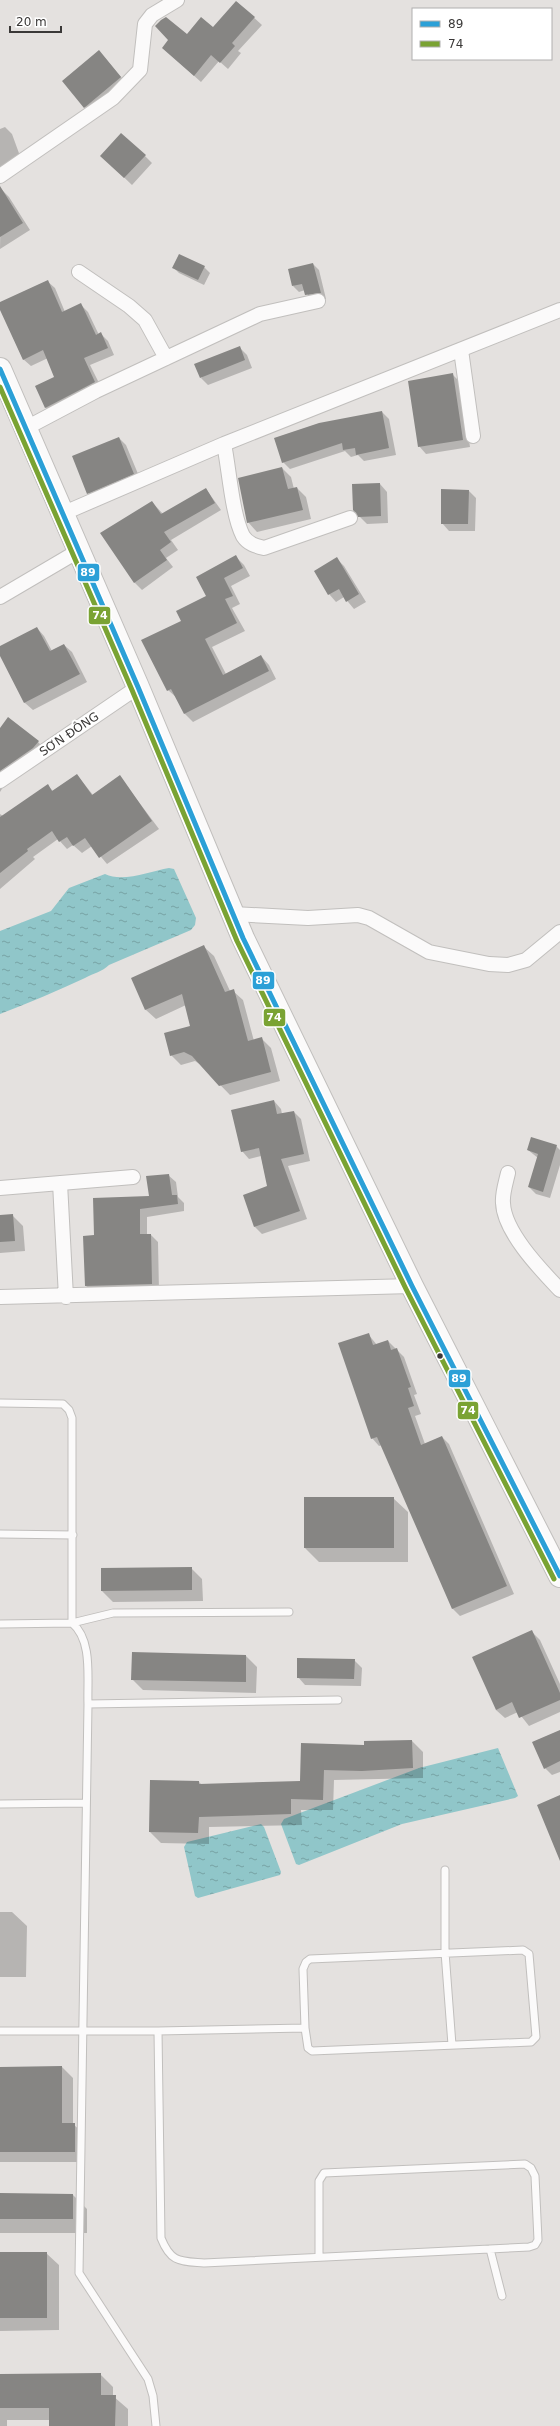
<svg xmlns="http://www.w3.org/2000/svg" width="560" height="2426" font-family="'DejaVu Sans',sans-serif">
	<defs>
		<pattern id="water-ripples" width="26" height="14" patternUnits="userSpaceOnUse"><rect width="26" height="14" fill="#90c6c9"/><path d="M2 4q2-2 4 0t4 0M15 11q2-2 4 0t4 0" fill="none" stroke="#77a2a4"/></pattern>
	</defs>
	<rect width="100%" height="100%" fill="#e4e1df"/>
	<!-- water -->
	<path fill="url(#water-ripples)" d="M169 868 174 869 196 918 195 925 191 930 109 965C102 972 94 973 85 978 57 991 29 1003 0 1014V931L51 911 69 888 105 874C123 883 150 871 169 868Z
		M498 1748 518 1796 515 1798 402 1824 299 1865 296 1864 281 1824 284 1819 419 1768Z
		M261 1824 264 1827 281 1872 280 1875 198 1898 195 1896 184 1847 187 1842Z"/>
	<!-- shadow -->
	<path fill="#0003" d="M237 2 262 25 238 51 241 53 228 69 219 61 201 82 163 48 187 36 213 29Z
		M105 58 127 84 91 114 85 107Z
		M5 127 12 134 20 156 13 159 15 167 0 181V129Z
		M145 156 152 163 132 185 109 163Z
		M1 189 9 197 30 230 0 249Z
		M313 264 319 270 326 299 312 301 305 290 299 292 293 286Z
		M173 267H204L210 273 204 285 179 273Z
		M47 281 55 288 65 312 81 305 88 312 99 335 101 334 108 341 114 355 90 365 102 389 53 415 46 408 36 386 56 378 48 358 31 366 23 359 0 308V303Z
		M239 347 247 355 252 368 208 385 201 378Z
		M453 375 460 382 470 447 426 454 419 446Z
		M382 412 389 419 396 455 364 461 358 455 351 457 345 451 290 469 283 462Z
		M119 438 126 445 141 481 96 500 88 493Z
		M282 468 291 477 294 489 297 488 306 497 311 519 257 532 248 522Z
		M380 484 387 492 388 523 367 524 359 516Z
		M206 489 221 510 171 540 178 550 166 558 173 567 142 590 134 582 152 502 163 514Z
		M469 491 476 498 475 531H449L442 523Z
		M236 557 244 565 250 576 231 586 240 604 232 608 245 631 212 647 226 674 261 656 269 665 276 679 193 722 185 714 177 698 168 690 182 622 208 596Z
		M337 559 344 566 366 602 354 609 344 597 336 602 329 594Z
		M37 628 44 636 52 651 64 645 72 652 87 682 33 710 25 703 0 654V647Z
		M0 729 38 742 48 752 5 784 0 792Z
		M77 775 93 795 120 777 159 829 107 864 92 846 82 853 73 845 67 849 58 839 33 857 35 859 0 889V814L3 816 48 786 53 791Z
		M204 947 214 956 230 991H233L243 1000 254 1041 261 1038 271 1048 280 1081 230 1095 201 1065 195 1061 181 1065 171 1055 192 1027 186 1005 156 1019 146 1010 132 979Z
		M274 1101 281 1109 282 1114 294 1112 301 1119 310 1161 288 1166 307 1219 262 1234 255 1227 268 1187 261 1156 249 1159 242 1151Z
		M556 1146 560 1150V1165L550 1198 536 1194 529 1187 538 1158 528 1150Z
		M168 1175 176 1182 178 1197 184 1203V1211L147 1217V1235H151L158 1242 159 1291 93 1293 86 1286 95 1236 150 1197Z
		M12 1215 23 1226 25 1251 0 1253V1216Z
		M368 1334 377 1345 388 1341 404 1357 417 1394 414 1395 421 1414 415 1416 425 1444 442 1437 449 1444 514 1594 460 1616 453 1609 382 1445 379 1446 372 1438Z
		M393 1498 408 1512V1562H319L305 1548Z
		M191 1568 202 1579 203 1601 113 1602 102 1591V1569Z
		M532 1632 540 1640 560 1684V1712L529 1726 518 1712 505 1718 496 1710Z
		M246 1656 257 1667 256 1693 143 1690 132 1679Z
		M354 1660 362 1668 361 1686 305 1685 298 1677Z
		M560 1731V1772L552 1775 545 1768Z
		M412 1741 423 1752V1778L334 1780 333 1810H301L302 1825 209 1827V1844L161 1843 150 1832 199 1782 202 1785 301 1782 365 1746Z
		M0 1912H12L27 1926 26 1977H0Z
		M62 2067 73 2078V2124L85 2135V2162H0V2068Z
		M0 2194 73 2195 87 2209V2233H0Z
		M0 2253H46L59 2265V2330L0 2331Z
		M100 2374 113 2387V2396L128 2409V2426H50V2420H7V2426H0V2375Z"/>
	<!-- building -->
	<path fill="#868583" d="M236 1 255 17 232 43 235 46 220 63 211 55 194 76 162 48 168 40 155 26 161 20 166 17 187 34 201 17 213 27Z
		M99 50 121 77 84 108 62 81Z
		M121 133 146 155 124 178 100 156Z
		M0 186 23 223 0 237Z
		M179 254 205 266 198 280 172 268Z
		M313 263 321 293 305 295 302 284 292 286 288 269Z
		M48 280 62 312 81 303 96 335 101 332 108 348 84 358 95 382 45 408 35 386 54 377 43 350 23 360 0 310V302Z
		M240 346 245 360 200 378 194 364Z
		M453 373 463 440 418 447 408 381Z
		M382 411 389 448 356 455 355 448 343 450 342 443 282 463 274 438 319 423Z
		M119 437 134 474 87 494 72 456Z
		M282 467 288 489 297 487 303 510 247 523 238 478Z
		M380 483 381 516 358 517 353 510 352 484Z
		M206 488 215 503 164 532 171 542 160 550 167 560 134 583 100 533 152 501 161 514Z
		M441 489 469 490 468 524H441Z
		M236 555 243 568 224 578 233 596 225 599 237 623 205 639 223 675 261 655 269 671 184 714 171 689 167 691 141 640 181 621 176 611 206 596 196 577Z
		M337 557 359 594 346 602 339 589 328 595 314 571Z
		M37 627 50 651 64 644 80 674 24 703 0 656V646Z
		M8 717 39 741 33 748 0 771V728Z
		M77 774 92 795 120 775 152 821 99 858 85 838 73 846 67 837 59 842 52 831 27 849 28 851 0 873V817L48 784 52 791Z
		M204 945 225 992 234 989 248 1041 262 1037 271 1072 219 1086 192 1056 184 1052 170 1056 164 1033 190 1026 182 994 145 1010 131 978Z
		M274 1100 277 1114 294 1111 304 1154 281 1159 300 1211 254 1227 243 1195 267 1186 259 1148 241 1152 231 1110Z
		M531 1137 557 1145 543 1192 528 1187 538 1154 527 1150Z
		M169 1174 172 1195H177L178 1204 140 1209V1234H151L152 1284 85 1286 83 1236 94 1235 93 1198 149 1196 146 1176Z
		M13 1214 15 1241 0 1242V1215Z
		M369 1333 373 1345 388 1340 391 1350 397 1348 411 1387 408 1388 414 1406 408 1408 421 1445 442 1436 507 1586 452 1609 377 1437 371 1439 338 1343Z
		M304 1497H394V1548H304Z
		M192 1567V1590L101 1591V1568Z
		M532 1630 560 1693V1700L519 1718 512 1702 496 1710 472 1657Z
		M132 1652 246 1655V1682L131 1680Z
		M297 1658 355 1659 354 1679 297 1678Z
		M560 1730V1761L544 1769 532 1742Z
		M412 1740 413 1768 362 1771 324 1770 323 1800 291 1799V1814L199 1817 198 1833 149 1832 150 1780 199 1781V1784L300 1781 301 1743 364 1745V1741Z
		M560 1795V1861L537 1805Z
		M62 2066V2123H75V2152H0V2067Z
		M0 2193 73 2194V2219H0Z
		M0 2252H47V2318H0Z
		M101 2373V2395H116L115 2426H49V2408H0V2374Z"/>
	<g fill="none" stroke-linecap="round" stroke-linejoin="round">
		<!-- lane casing -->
		<g stroke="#c1bfbd" stroke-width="9">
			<path id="lane" d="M0 1403 63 1404 69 1410 72 1418V1623L0 1624
				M0 1534 73 1535
				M72 1623C93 1640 87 1679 88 1704L79 2273 148 2379 153 2396 156 2426
				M72 1623 113 1613 289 1612
				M88 1704 338 1700
				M0 1804 86 1803
				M445 1870V1952L452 2045
				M0 2031H158L305 2028 308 2048 312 2051 531 2042 536 2037 529 1954 523 1950 310 1959 306 1962 303 1969 305 2028
				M158 2031 161 2238C171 2263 180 2261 204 2263L529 2247 535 2245 538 2240 535 2176 531 2168 525 2164 324 2173 319 2181V2257
				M490 2249 502 2296"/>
		</g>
		<!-- street casing -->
		<g stroke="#c1bfbd" stroke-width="16">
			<path id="street" d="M0 176 113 98 140 70 145 24 152 15 177 0
				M79 272 129 306 145 320 166 358
				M461 350 473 436
				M26 428 96 391 260 314 318 301
				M224 444C229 468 232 515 243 536 248 544 256 546 264 548L350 518
				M64 513 224 444 560 310
				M0 597 80 550
				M0 781 138 687
				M233 914 308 918 358 915 369 918 429 952 489 964 508 965 526 960 560 932
				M508 1173C506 1182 502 1194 503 1203 504 1232 541 1270 560 1290
				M60 1183 66 1297
				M0 1188 133 1177
				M0 1297 412 1286"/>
		</g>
		<!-- highway casing -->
		<g stroke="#c1bfbd" stroke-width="24">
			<path id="highway" d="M0 369 138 687 243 938 412 1286 560 1576"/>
		</g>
		<!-- lane -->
		<use href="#lane" stroke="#fbfafa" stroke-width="7"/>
		<!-- street -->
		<use href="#street" stroke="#fbfafa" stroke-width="14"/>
		<!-- highway -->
		<use href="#highway" stroke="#fbfafa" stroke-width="22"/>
		<!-- bus-1 casing -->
		<g stroke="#fff" stroke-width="8">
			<path id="bus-1" d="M0 369 138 687 243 938 412 1286 560 1576"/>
		</g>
		<!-- bus-2 casing -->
		<g stroke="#fff" stroke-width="8">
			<path id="bus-2" d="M0 387 132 690 237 941 406 1289 554 1579"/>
		</g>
		<!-- bus-1 -->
		<use href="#bus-1" stroke="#2ba0d7" stroke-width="5"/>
		<!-- bus-2 -->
		<use href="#bus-2" stroke="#7aa333" stroke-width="5"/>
	</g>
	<!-- markers -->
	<circle fill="#3a3837" stroke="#fff" stroke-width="1.5" cx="440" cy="1356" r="3.5"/>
	<g text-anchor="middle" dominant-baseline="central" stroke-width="4" stroke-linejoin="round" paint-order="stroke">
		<!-- street labels -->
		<g font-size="12" fill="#3a3837" stroke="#fff">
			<text transform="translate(69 734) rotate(-34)">SƠN ĐÔNG</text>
		</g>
	</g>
	<g stroke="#fff" stroke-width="1.5">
		<rect x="77" y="563" width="23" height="19" rx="4" fill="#2ba0d7"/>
		<rect x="88" y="606" width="23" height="19" rx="4" fill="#7aa333"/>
		<rect x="252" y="971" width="23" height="19" rx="4" fill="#2ba0d7"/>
		<rect x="263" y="1008" width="23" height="19" rx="4" fill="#7aa333"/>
		<rect x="448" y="1369" width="23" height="19" rx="4" fill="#2ba0d7"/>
		<rect x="457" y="1401" width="22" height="19" rx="4" fill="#7aa333"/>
	</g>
	<g font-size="11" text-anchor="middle" font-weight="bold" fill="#fff">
		<text x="88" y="576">89</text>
		<text x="100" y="619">74</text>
		<text x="263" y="984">89</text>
		<text x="274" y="1021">74</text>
		<text x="459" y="1382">89</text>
		<text x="468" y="1414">74</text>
	</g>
	<!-- legend -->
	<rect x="412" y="8" width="140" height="52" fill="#ffffff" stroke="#b0afaf"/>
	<rect x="420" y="21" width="20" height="6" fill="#2ba0d7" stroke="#b0afaf"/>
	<text x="448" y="28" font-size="12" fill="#3a3837">89</text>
	<rect x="420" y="41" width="20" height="6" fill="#7aa333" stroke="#b0afaf"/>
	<text x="448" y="48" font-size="12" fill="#3a3837">74</text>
	<!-- scale -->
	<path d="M10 26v6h51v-6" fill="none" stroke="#3a3837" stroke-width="2"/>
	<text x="16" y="26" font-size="12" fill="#3a3837" stroke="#ffffff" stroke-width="3" paint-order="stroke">20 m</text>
</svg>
